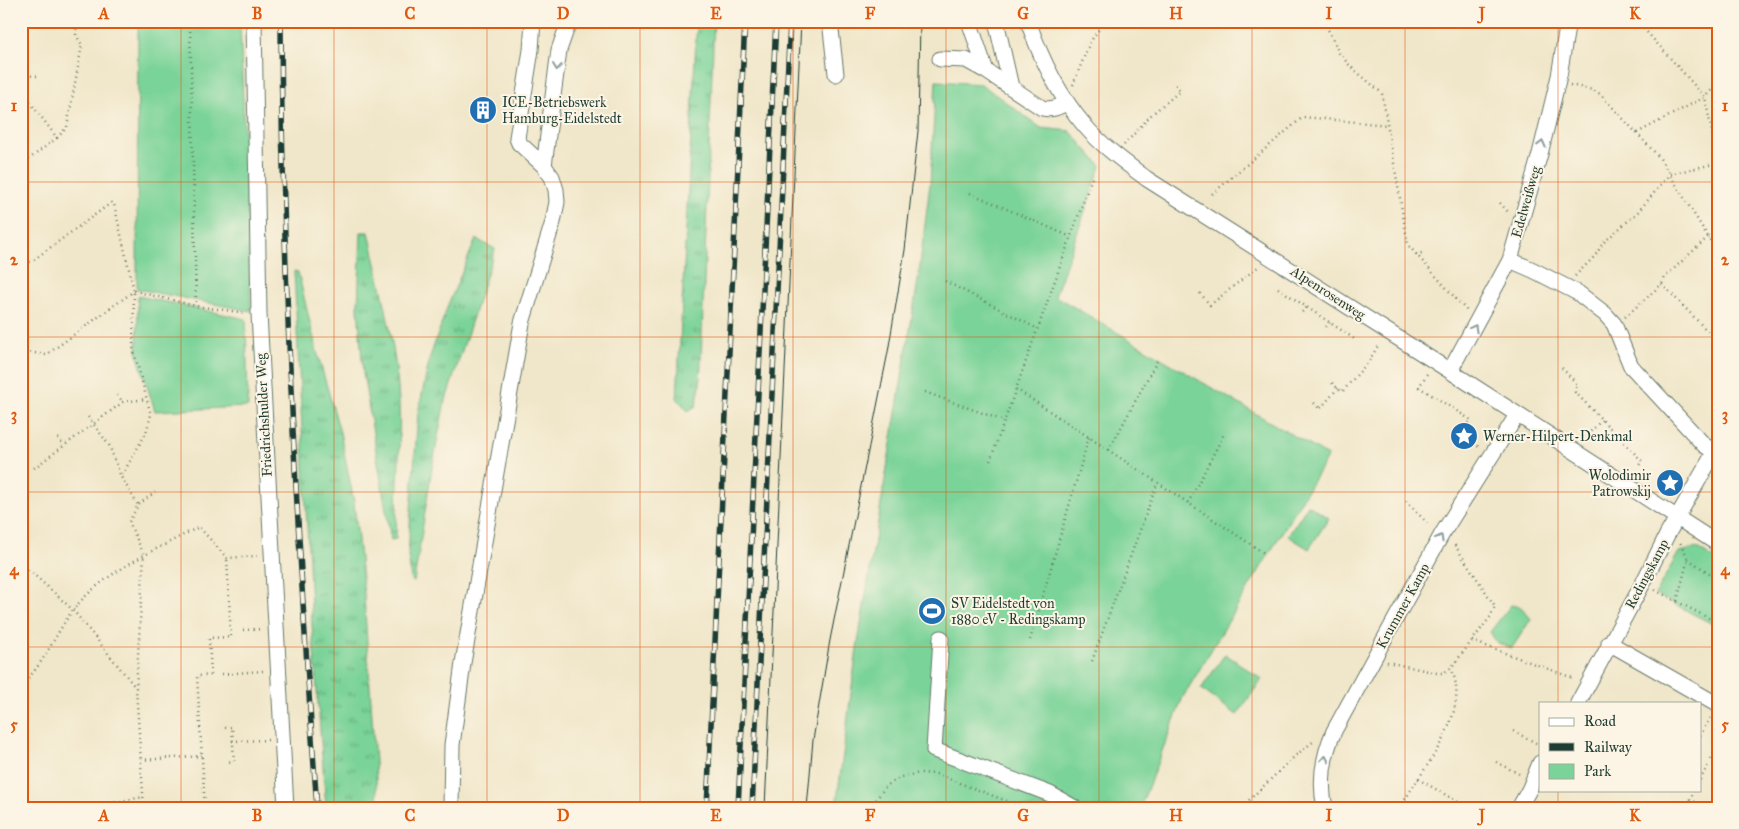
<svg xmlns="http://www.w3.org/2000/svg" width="1739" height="829" font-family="'IM FELL Great Primer',serif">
	<defs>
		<pattern id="grass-tufts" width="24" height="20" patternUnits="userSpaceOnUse" patternTransform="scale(1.25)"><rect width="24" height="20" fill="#7ad398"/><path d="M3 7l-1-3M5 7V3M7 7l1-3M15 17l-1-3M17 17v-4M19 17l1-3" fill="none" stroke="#63ac7d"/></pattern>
	</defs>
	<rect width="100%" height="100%" fill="#fcf5e5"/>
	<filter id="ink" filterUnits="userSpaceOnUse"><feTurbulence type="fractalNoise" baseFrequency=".02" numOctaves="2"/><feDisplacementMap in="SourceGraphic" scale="10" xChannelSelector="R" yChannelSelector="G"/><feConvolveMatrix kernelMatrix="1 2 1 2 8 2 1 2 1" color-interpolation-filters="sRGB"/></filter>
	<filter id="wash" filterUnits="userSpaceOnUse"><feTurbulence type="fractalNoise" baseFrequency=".0096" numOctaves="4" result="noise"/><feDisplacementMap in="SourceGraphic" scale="20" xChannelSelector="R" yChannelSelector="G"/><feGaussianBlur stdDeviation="1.12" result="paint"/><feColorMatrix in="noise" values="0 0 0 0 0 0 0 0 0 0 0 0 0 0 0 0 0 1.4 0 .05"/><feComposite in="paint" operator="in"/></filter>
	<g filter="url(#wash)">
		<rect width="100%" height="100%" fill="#f0e6c9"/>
		<!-- grass -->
		<path fill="url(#grass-tufts)" stroke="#4c8866" d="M697 21H714L700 386 696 406 688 411 677 398Z
			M361 232H369C380 283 393 334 398 386 402 437 397 488 396 539L391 540 363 373 358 307Z
			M476 239 495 249 444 406 432 468 414 582 411 580 408 552 418 413 430 357 448 305Z
			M294 271 298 272 317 352 340 432 354 502 364 596 378 808H326L312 625Z"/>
		<!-- green -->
		<path fill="#7ad398" stroke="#4c8866" d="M138 21H240L251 311 137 289Z
			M936 81 981 84 1041 128 1070 131 1101 166 1055 296 1328 456 1183 697 1140 808H836L857 648 918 281 930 184Z
			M138 296 246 319 248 407 155 411 137 354Z
			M1308 505 1329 518 1309 549 1288 536Z
			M1697 548 1718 561V627L1655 594 1679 552Z
			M1511 605 1521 607 1531 619 1512 648 1497 643 1490 632Z
			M1225 654 1262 679 1237 715 1201 689Z"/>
	</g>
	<g filter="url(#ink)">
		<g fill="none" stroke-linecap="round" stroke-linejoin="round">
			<!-- minor casing -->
			<g stroke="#687868" stroke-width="17">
				<path id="minor" d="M254 21 259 314 286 808
					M830 21 836 74
					M969 21 986 71
					M996 21 1011 87
					M1028 21C1041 59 1059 96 1085 126 1103 147 1126 163 1147 179L1450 371 1718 544
					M940 59 966 60 986 71 1042 108C1052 110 1058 108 1067 102
					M544 166 559 50 567 27 573 21
					M1510 260 1533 270 1578 293 1605 314 1614 324 1631 366 1704 445 1715 452
					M1450 371 1510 260 1540 154 1559 76 1568 21
					M941 638 934 750 1050 794 1075 808
					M1609 643 1718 705
					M1578 703 1642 585 1667 535 1718 446
					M451 808 452 745 463 663 522 323 553 222 557 202 556 190 552 177 544 166 519 143 517 138 531 50 533 21
					M1325 808C1319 781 1323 756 1334 731L1442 534 1517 415
					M1519 808 1530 788 1540 763"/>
			</g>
			<!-- path -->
			<path stroke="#687868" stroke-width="2.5" stroke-dasharray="1 4" stroke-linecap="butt" d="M190 21 196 306
				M1324 21 1339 53 1351 67 1382 93 1408 245 1467 311
				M1637 21 1705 97 1715 148 1718 155
				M21 75 37 76
				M1073 85 1090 42 1105 21
				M1570 85 1593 90 1600 94 1659 157 1718 253
				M21 90 57 138 21 165
				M1637 133 1705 97 1718 83
				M57 138 67 127 82 45 76 35 77 21
				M1124 145 1152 114 1180 91 1174 82
				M970 193 1071 237
				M1212 194 1303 117 1388 125
				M1500 203 1509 213
				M1416 255 1424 252
				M21 267 36 258 111 203 114 204 134 291 133 348 151 415 146 433 121 477
				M1575 276 1595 256 1603 243 1637 213 1670 174 1718 163
				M945 281 1038 329
				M1662 284 1718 342
				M1278 288 1356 340
				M1200 293 1210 305 1259 266
				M1302 312 1307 307
				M1625 317 1662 284 1665 277 1708 237
				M1326 327 1330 323
				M21 349 23 351 46 355 134 291 196 306 246 313
				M1562 368 1577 384 1575 392 1642 461 1638 467
				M1427 374 1419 387 1471 420 1461 436 1479 447
				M1332 383 1342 392 1369 361 1379 344
				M1016 389 1264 553
				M925 392 1004 421
				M117 395 123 402
				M1314 403 1320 409 1338 388
				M88 417 109 445 121 477 138 505
				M1587 435 1602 420
				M58 438 64 446
				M1109 450 1158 359
				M990 461 1093 175
				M34 468 123 402 146 399
				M1406 501 1430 526
				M1188 503 1224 434
				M1688 559 1718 579
				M21 563 73 610 136 688
				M1655 590 1718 623
				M1677 601 1688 559 1680 542
				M243 630 263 629
				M1030 640 1089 437
				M1472 641 1573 678
				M1092 661 1157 484
				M1387 662 1437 673H1443L1451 668 1491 616 1495 606 1454 544
				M222 674 263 671
				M211 675 209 638 231 637 227 558
				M21 685C44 665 55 634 73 610 103 572 157 549 199 527L227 558 257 556
				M225 728 232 727 234 761 227 762
				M1513 731 1538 744
				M1700 736 1710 718
				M232 741 269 740
				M1711 759 1718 747
				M141 760 202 756
				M1496 762 1519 774
				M1418 779 1469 808
				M1700 780 1708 765
				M1695 790 1690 799 1705 808
				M100 805 143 797
				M144 808 136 688 144 555 129 522 138 505 155 492
				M205 808 197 676 212 675
				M870 808 886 786 901 777 920 773 936 774 1025 808
				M1253 808 1248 801 1295 756 1314 741
				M1400 808C1421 769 1473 716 1451 668"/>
			<!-- minor -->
			<use href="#minor" stroke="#fff" stroke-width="15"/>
			<!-- tram -->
			<path stroke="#1f3d34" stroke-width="1" d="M765 808 801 21
				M807 808 813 740 830 640 888 352 905 250 918 131 920 21"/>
			<!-- rail casing -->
			<g stroke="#1f3d34" stroke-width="5.5">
				<path id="rail" d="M281 21C282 284 298 546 317 808
					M707 808 745 21
					M738 808 776 21
					M752 808 790 21"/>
			</g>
			<!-- rail -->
			<use href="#rail" stroke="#fcf5e5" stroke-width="4" stroke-dasharray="11" stroke-linecap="butt"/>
		</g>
		<!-- one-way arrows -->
		<defs><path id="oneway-chevron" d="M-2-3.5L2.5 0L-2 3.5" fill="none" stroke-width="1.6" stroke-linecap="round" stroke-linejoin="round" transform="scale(1.25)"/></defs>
		<g stroke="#8f9e9a">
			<use href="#oneway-chevron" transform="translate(557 67) rotate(97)"/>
			<use href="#oneway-chevron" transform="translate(1542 144) rotate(-76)"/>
			<use href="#oneway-chevron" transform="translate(1474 328) rotate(-61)"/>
			<use href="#oneway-chevron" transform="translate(1440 538) rotate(-61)"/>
			<use href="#oneway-chevron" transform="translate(1325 759) rotate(-79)"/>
		</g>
	</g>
	<!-- grid -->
	<path fill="none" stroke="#de580e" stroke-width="1" stroke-opacity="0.55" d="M181 21V808M334 21V808M487 21V808M640 21V808M793 21V808M946 21V808M1099 21V808M1252 21V808M1405 21V808M1558 21V703M21 182H1718M21 337H1718M21 492H1718M21 647H1718M1558 790V808"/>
	<!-- icons -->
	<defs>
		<g id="building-disc" transform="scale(1.4375)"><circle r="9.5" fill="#1f6fb2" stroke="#fcf5e5"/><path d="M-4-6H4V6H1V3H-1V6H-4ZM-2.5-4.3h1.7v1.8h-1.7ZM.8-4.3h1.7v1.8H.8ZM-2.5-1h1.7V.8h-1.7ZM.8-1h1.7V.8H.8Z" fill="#fff"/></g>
		<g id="sight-disc" transform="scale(1.4375)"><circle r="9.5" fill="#1f6fb2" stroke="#fcf5e5"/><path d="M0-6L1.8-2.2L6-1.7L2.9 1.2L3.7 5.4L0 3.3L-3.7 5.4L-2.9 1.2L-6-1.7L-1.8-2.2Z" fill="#fff"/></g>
		<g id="stadium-disc" transform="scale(1.4375)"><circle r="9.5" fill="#1f6fb2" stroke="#fcf5e5"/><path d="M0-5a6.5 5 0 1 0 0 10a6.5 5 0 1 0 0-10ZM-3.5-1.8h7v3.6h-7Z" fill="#fff"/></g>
	</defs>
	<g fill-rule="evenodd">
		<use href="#building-disc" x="483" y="110"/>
		<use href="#sight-disc" x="1464" y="436"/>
		<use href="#sight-disc" x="1670" y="483"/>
		<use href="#stadium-disc" x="932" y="611"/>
	</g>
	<g text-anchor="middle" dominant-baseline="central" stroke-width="4" stroke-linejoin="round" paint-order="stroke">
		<!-- poi labels -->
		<g font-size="14" fill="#1f3d34" stroke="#fcf5e5" text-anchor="start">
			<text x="502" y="102">ICE-Betriebswerk<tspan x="502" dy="16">Hamburg-Eidelstedt</tspan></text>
			<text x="1483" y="436">Werner-Hilpert-Denkmal</text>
			<text x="1651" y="475" text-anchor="end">Wolodimir<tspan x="1651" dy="16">Patrowskij</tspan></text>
			<text x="951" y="603">SV Eidelstedt von<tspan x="951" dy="16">1880 eV - Redingskamp</tspan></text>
		</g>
		<!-- street labels -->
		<g font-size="14" fill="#1f3d34" stroke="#fcf5e5">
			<text transform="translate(1526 202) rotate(-74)">Edelweißweg</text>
			<text transform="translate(1328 293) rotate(33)">Alpenrosenweg</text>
			<text transform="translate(264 415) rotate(-93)">Friedrichshulder Weg</text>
			<text transform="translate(1647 574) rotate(-62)">Redingskamp</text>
			<text transform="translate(1403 606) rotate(-61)">Krummer Kamp</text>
		</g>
	</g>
	<!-- margin -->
	<rect width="1739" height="829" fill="none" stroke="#fcf5e5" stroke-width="55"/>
	<!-- legend -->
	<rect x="1539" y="702" width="162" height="90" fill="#fcf5e5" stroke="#a4ab9e"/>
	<rect x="1549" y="718" width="25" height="8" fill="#ffffff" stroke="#a4ab9e"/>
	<text x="1584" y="726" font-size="15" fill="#1f3d34">Road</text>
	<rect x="1549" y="743" width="25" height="8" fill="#1f3d34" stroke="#a4ab9e"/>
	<text x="1584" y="752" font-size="15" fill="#1f3d34">Railway</text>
	<rect x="1549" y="764" width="25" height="15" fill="#7ad398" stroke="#a4ab9e"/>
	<text x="1584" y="776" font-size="15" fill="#1f3d34">Park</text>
	<rect x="28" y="28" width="1684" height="774" fill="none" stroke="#de580e" stroke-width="2"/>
	<g font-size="16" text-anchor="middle" font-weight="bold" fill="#de580e">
		<text x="104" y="19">A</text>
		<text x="257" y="19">B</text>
		<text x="410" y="19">C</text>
		<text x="563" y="19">D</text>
		<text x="716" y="19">E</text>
		<text x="870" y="19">F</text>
		<text x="1023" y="19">G</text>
		<text x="1176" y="19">H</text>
		<text x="1329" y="19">I</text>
		<text x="1482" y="19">J</text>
		<text x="1635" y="19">K</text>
		<text x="14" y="111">1</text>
		<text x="1725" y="111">1</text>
		<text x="14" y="265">2</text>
		<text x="1725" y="265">2</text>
		<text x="14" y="420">3</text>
		<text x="1725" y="420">3</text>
		<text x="14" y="575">4</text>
		<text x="1725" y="575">4</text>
		<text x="14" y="730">5</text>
		<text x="1725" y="730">5</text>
		<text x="104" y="821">A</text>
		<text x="257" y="821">B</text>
		<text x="410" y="821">C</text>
		<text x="563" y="821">D</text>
		<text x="716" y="821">E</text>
		<text x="870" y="821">F</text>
		<text x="1023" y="821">G</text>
		<text x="1176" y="821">H</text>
		<text x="1329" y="821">I</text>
		<text x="1482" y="821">J</text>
		<text x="1635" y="821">K</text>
	</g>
</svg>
